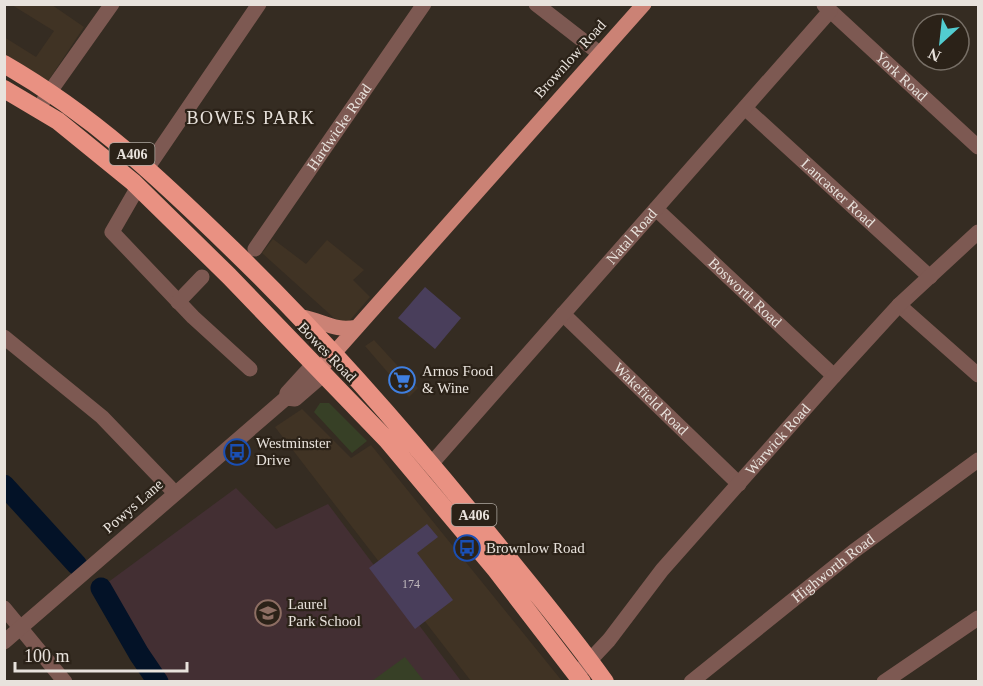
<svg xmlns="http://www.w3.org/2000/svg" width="983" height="686" font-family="'Times New Roman',serif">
	<rect width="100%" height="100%" fill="#352c22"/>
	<!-- built -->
	<path fill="#403324" d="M12 5H52L84 27 48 81 5 54 4 37 36 57 54 31Z
		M273 239 306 264 327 240 364 270 353 280 370 297 344 327 262 253Z
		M374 340 418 388 409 397 365 346Z
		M302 409 351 458 371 445 562 681H471L275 427Z"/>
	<!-- education -->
	<path fill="#432f33" d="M236 488 276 529 328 504 461 681H168L147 652 107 583Z"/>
	<!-- green -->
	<path fill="#374026" d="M320 403H329L367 441 352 453 314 412Z
		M4 479 27 504 22 509 5 491Z
		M405 657 424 681H372Z"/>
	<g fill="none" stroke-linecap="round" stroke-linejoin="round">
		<!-- river -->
		<path stroke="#031227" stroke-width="21" d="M4 485 77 565
			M101 588 139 654 158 682"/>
	</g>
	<!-- building -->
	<path fill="#493e5b" d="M425 287 461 318 435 349 398 318Z
		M427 524 438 537 417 553 453 600 415 629 369 568Z"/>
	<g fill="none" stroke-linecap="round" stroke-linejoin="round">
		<!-- minor -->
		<g stroke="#7d5952" stroke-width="15">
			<path d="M536 4 599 53"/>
			<path id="s1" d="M824 5 978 147"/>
			<path d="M44 100 112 4"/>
			<path id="s2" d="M745 108 930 277"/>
			<path d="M148 167 259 4"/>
			<path d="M138 187 112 232 193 317 250 369"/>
			<path id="s3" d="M656 209 834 376"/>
			<path id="s4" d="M255 249 424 4"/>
			<path d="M178 302 202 277"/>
			<path d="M899 305 978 375"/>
			<path id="s5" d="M563 314 739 484"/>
			<path d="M4 337 102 417 175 493"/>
			<path id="s6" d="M432 463 830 11"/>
			<path d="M4 608 65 682"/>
			<path d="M4 642 286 398 287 393 308 370H319L317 380 295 399 286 398"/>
			<path id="s7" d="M577 674 609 640 662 570 834 376 899 305 978 232"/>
			<path id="s8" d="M691 682 854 551 978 460"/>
			<path d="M884 682 978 618"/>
		</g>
		<!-- major -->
		<path stroke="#cb8275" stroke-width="15" d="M301 317C323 320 333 332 357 327
			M319 370 644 4"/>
		<!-- highway -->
		<path stroke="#e99182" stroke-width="18" d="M4 64C94 116 159 178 232 249 330 344 419 447 504 553 539 596 573 637 605 682
			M4 89 58 121 133 182 229 276 387 440 496 570 582 682"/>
	</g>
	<!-- icons -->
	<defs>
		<g id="supermarket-ring" transform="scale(1.35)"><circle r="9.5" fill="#2b2218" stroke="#3f7fe0" stroke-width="1.5"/><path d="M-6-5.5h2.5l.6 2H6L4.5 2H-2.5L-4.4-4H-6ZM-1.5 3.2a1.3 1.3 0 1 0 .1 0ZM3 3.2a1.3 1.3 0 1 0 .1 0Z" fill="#3f7fe0"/></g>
		<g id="bus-ring" transform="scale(1.35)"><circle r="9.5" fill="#2b2218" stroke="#1a4fb4" stroke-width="1.5"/><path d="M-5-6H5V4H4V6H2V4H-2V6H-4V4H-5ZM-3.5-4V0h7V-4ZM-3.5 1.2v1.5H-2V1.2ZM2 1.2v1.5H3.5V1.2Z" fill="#1a4fb4"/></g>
		<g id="school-ring" transform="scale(1.35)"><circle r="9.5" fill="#2b2218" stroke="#8d6e63" stroke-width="1.5"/><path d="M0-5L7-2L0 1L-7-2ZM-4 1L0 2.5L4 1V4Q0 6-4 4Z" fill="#8d6e63"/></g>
	</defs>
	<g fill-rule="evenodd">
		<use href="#supermarket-ring" x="402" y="380"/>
		<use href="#bus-ring" x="237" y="452"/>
		<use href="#bus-ring" x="467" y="548"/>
		<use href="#school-ring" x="268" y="613"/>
	</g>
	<g text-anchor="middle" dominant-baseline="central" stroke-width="4.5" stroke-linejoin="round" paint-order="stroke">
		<!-- number labels -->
		<g font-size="12" fill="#c0b9bc">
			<text x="411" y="584">174</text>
		</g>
		<!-- shield labels -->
		<g fill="#2b2218" stroke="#afa8a1" stroke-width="1.5">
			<rect x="109.5" y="143" width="45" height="22" rx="4.5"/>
			<rect x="451.5" y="504" width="45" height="22" rx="4.5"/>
		</g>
		<g font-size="14" font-weight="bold" fill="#e8e2dc">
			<text x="132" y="154">A406</text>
			<text x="474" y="515">A406</text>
		</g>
		<!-- street labels -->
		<g font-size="15" fill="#e8e2dc" stroke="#2b2218">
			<text transform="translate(570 59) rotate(-48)">Brownlow Road</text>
			<text stroke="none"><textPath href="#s1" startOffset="105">York Road</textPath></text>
			<text stroke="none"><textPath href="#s4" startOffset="148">Hardwicke Road</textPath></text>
			<text stroke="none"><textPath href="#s2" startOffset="126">Lancaster Road</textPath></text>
			<text stroke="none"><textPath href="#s6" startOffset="302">Natal Road</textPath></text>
			<text stroke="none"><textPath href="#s3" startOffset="122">Bosworth Road</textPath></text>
			<text transform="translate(327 352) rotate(46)">Bowes Road</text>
			<text stroke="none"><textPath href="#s5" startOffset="122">Wakefield Road</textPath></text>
			<text stroke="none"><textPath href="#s7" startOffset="309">Warwick Road</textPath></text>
			<text transform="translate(133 506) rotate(-41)">Powys Lane</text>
			<text stroke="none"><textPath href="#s8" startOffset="182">Highworth Road</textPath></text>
		</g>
		<!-- poi labels -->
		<g font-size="15" fill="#e8e2dc" stroke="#2b2218" text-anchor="start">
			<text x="422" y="371">Arnos Food<tspan x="422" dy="17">&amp; Wine</tspan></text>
			<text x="256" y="443">Westminster<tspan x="256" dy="17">Drive</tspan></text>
			<text x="486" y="548">Brownlow Road</text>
			<text x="288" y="604">Laurel<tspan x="288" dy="17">Park School</tspan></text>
		</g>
		<!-- quarter labels -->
		<g font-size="18" letter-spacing="1.5" fill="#e8e2dc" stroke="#2b2218">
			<text x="251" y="118">BOWES PARK</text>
		</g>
	</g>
	<!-- border -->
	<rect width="983" height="686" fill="none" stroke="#e8e2dc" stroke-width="12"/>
	<!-- north arrow -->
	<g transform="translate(941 42) rotate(207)"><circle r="28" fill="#2b2218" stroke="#776f66" stroke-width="1.5"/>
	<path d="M0-4.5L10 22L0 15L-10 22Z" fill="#52ccd0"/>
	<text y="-9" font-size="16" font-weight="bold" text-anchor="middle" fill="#e8e2dc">N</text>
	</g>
	<!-- scale -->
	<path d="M15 662v9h172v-9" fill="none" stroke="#e8e2dc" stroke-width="3"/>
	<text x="24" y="662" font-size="18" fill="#e8e2dc" stroke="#2b2218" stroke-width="4.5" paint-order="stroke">100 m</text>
</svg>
